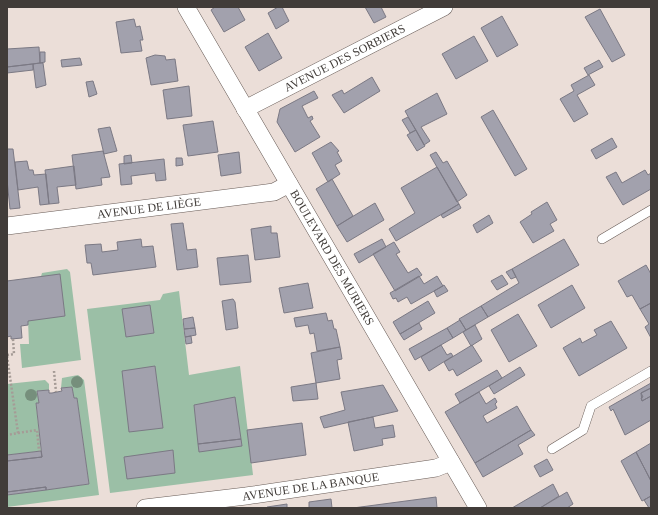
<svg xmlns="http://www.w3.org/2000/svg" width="658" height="515" font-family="'Times New Roman',serif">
	<rect width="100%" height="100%" fill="#ebded8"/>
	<!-- green -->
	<path fill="#9bbfa6" d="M67 269 70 272 81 360 22 368 20 344H29L28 321 42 273Z
		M179 291 189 375 240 366 253 475 110 493 87 309 160 300 163 294Z
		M78 375 84 380 99 495 7 507V495L89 484 77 398H74L72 387 61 388 62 378Z
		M45 380 49 384V390L37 391 39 403 36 404 41 451 7 455V384Z"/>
	<!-- building -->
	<path fill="#a2a1ad" stroke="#7b7984" d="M215 7H238L245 20 224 32 211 10Z
		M278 7H282L289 21 276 29 268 13Z
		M365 7H381L386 17 374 23Z
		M600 9 625 55 612 62 585 17Z
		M502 16 518 45 497 57 481 28Z
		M134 19 136 27 140 26 143 40H140L142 51 121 53 116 22Z
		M268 33 282 58 259 71 245 47Z
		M474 36 488 61 456 79 442 54Z
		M39 47 40 63 7 67V49Z
		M40 52H45V62L40 63Z
		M155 55 165 56 166 60 175 59 178 81 151 85 146 58Z
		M80 58 82 65 62 67 61 60Z
		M599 60 603 67 588 75 584 68Z
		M40 63H43L46 85 36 88 33 64Z
		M33 64V70L7 73V67Z
		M589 75 595 85 577 95 588 114 574 122 560 99 574 91 571 85Z
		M372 77 380 91 344 113 332 95 342 90 344 94Z
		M93 81 97 94 89 97 86 82Z
		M189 86 192 116 167 119 163 90Z
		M314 91 318 98 302 106 308 118 312 116 313 119 310 121 320 137 295 152 277 122 280 109Z
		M437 93 447 114 421 127 430 141 424 145 405 111Z
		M493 110 527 169 515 176 481 117Z
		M408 117 416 130 410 133 402 120Z
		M213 121 218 152 188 156 183 125Z
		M110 127 117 151 104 154 98 129Z
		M416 130 425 146 417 151 407 135Z
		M612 138 617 147 596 159 591 150Z
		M331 142 339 151 337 152 342 161 335 165 340 174 328 182 312 153Z
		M7 149H13L20 208 10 209 7 180Z
		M103 151 110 177 101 178 102 185 76 189 72 155Z
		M239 152 241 173 221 176 218 155Z
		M436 152 443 163 447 161 467 195 457 202 430 155Z
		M131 155 132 163 124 164V156Z
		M176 158H182L183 165 176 166Z
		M164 159 166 180 156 181 155 173 131 176 132 184 121 185 119 164Z
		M27 161 29 170H33L34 175 46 174 49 204 40 205 38 187 18 190 15 162Z
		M74 166 76 185 57 187 59 203 49 204 45 170Z
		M437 167 459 204 396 241 389 229 415 213 401 188Z
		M645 170 648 175 651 173V189L623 205 606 177 616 172 622 183Z
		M332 179 353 216 337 226 316 189Z
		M547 202 557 220 550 224 554 231 533 243 520 222 532 214 531 212Z
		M375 203 384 220 347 242 337 226Z
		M459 204 461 208 443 218 441 215Z
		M489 215 493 223 477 233 473 225Z
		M183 223 187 250 196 249 198 267 177 270 171 224Z
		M271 226V233H277L280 257 255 260 251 229Z
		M141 239 142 247 153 246 156 267 93 275 91 263H87L85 245 101 244 102 252 118 250 117 242Z
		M382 239 386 247 359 263 354 254Z
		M564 239 579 265 488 317 481 306 519 283 512 269Z
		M394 242 400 252 396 254 408 273 417 268 422 275 395 291 373 254Z
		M248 255 251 282 220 285 217 258Z
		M646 265 651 274V303L640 309 632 295 627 297 618 281Z
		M512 269 516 277 511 279 506 272Z
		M60 274 65 316 28 321V325L21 326 22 338 11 339V336L7 337V281Z
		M502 275 508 284 497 290 491 281Z
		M419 276 424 284 437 276 443 286 411 304 407 297 398 302 396 298 393 299 390 293Z
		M308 283 313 308 284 313 279 288Z
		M444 285 448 291 437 297 434 291Z
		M572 285 585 308 551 328 538 305Z
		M233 299 235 302 238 328 226 330 222 301Z
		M428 301 435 313 400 334 393 322Z
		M651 303V338L645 327 649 324 640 309Z
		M150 305 154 333 126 337 122 309Z
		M481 306 488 317 466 330 459 319Z
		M326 313 328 321 332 320 334 329H336L340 347 317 351 314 333 310 334 308 325 296 327 294 318Z
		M518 314 537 346 509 362 491 330Z
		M193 317 195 328 184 329 183 319Z
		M460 320 466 330 453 338 447 328Z
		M611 321 627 348 579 376 563 348 580 338 582 343 597 335 594 330Z
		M419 323 422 329 404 340 400 334Z
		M475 325 482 339 471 346 463 332Z
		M195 328 196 335 185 337 184 329Z
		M447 328 453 338 415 360 409 349Z
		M191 336 192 343 186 344 185 337Z
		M441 345 447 355 451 353 453 356 429 371 421 357Z
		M472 345 482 361 457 376 453 369 449 371 444 362Z
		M340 347 342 359 337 360 340 379 316 383 311 353Z
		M155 366 163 428 129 432 122 371Z
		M520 367 525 375 494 394 489 386Z
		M497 370 502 378 460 403 455 394Z
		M316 383 318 399 293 401 291 387Z
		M651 383V388L641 393 643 397 641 398 642 401 651 396V420L625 435 613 409 611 411 609 407Z
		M383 385 398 411 324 428 320 417 345 410 341 392Z
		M72 387 74 398H77L89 484 46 490V487L7 492V461L42 457 36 403H39L37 391 49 390V393H52L62 391 61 388Z
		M651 388V396L642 401 641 393Z
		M479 392 486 404 495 398 497 402 495 404 497 408 483 416 487 423 517 406 531 430 475 463 445 412Z
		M235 397 241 439 198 444 194 405Z
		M373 417 375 428 393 425 395 437 382 439 383 445 354 451 348 422Z
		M302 423 306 455 251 463 247 430Z
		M531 430 535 435 518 445 523 454 483 477 475 463Z
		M241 439 242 446 199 452 198 444Z
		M651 443V481L636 452Z
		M173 450 175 473 127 479 124 457Z
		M41 451 42 457 7 461V455Z
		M636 452 651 481V496L642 501 621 461Z
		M547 459 553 470 540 477 534 466Z
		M553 484 559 496 540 508H512Z
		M46 487V490L7 495V492Z
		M567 492 573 504 567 508H540Z
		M651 496V508H649L644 500Z
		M436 497 437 508H353Z
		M331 499 332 508H309V502Z
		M287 504V508H267V507Z"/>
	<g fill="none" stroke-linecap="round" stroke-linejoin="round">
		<!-- lane casing -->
		<g stroke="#685c57" stroke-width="10">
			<path id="lane" d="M602 239 651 210
				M552 449 583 430 591 406 651 371"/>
		</g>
		<!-- street casing -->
		<g stroke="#685c57" stroke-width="18">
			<g id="street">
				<path id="s1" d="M186 7 478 508"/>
				<path id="s2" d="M245 109 444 7"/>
				<path id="s3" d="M7 226 274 192 289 184"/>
				<path id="s4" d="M145 508 246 496 436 468 451 462"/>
			</g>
		</g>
		<!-- path -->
		<path stroke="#a59b96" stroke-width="2.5" stroke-dasharray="2 2" stroke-linecap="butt" d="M7 355 14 354 13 339
			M7 356 18 433 7 435
			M54 371 56 392
			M18 433 37 430 39 451"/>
		<!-- lane -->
		<use href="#lane" stroke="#fff" stroke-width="9"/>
		<!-- street -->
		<use href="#street" stroke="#fff" stroke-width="17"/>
	</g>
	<!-- trees -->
	<g fill="#768f7c">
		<circle cx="77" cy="382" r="6"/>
		<circle cx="31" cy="395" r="6"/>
	</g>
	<g text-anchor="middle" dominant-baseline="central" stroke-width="3" stroke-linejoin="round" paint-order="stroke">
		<!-- street labels -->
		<g font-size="12" fill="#413c39" stroke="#f9ebe5">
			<text stroke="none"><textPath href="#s2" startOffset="112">AVENUE DES SORBIERS</textPath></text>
			<text stroke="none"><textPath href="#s3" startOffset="143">AVENUE DE LIÈGE</textPath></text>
			<text stroke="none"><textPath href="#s1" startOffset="290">BOULEVARD DES MURIERS</textPath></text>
			<text stroke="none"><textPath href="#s4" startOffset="167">AVENUE DE LA BANQUE</textPath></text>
		</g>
	</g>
	<!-- border -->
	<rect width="658" height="515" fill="none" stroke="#413c39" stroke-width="16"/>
</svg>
